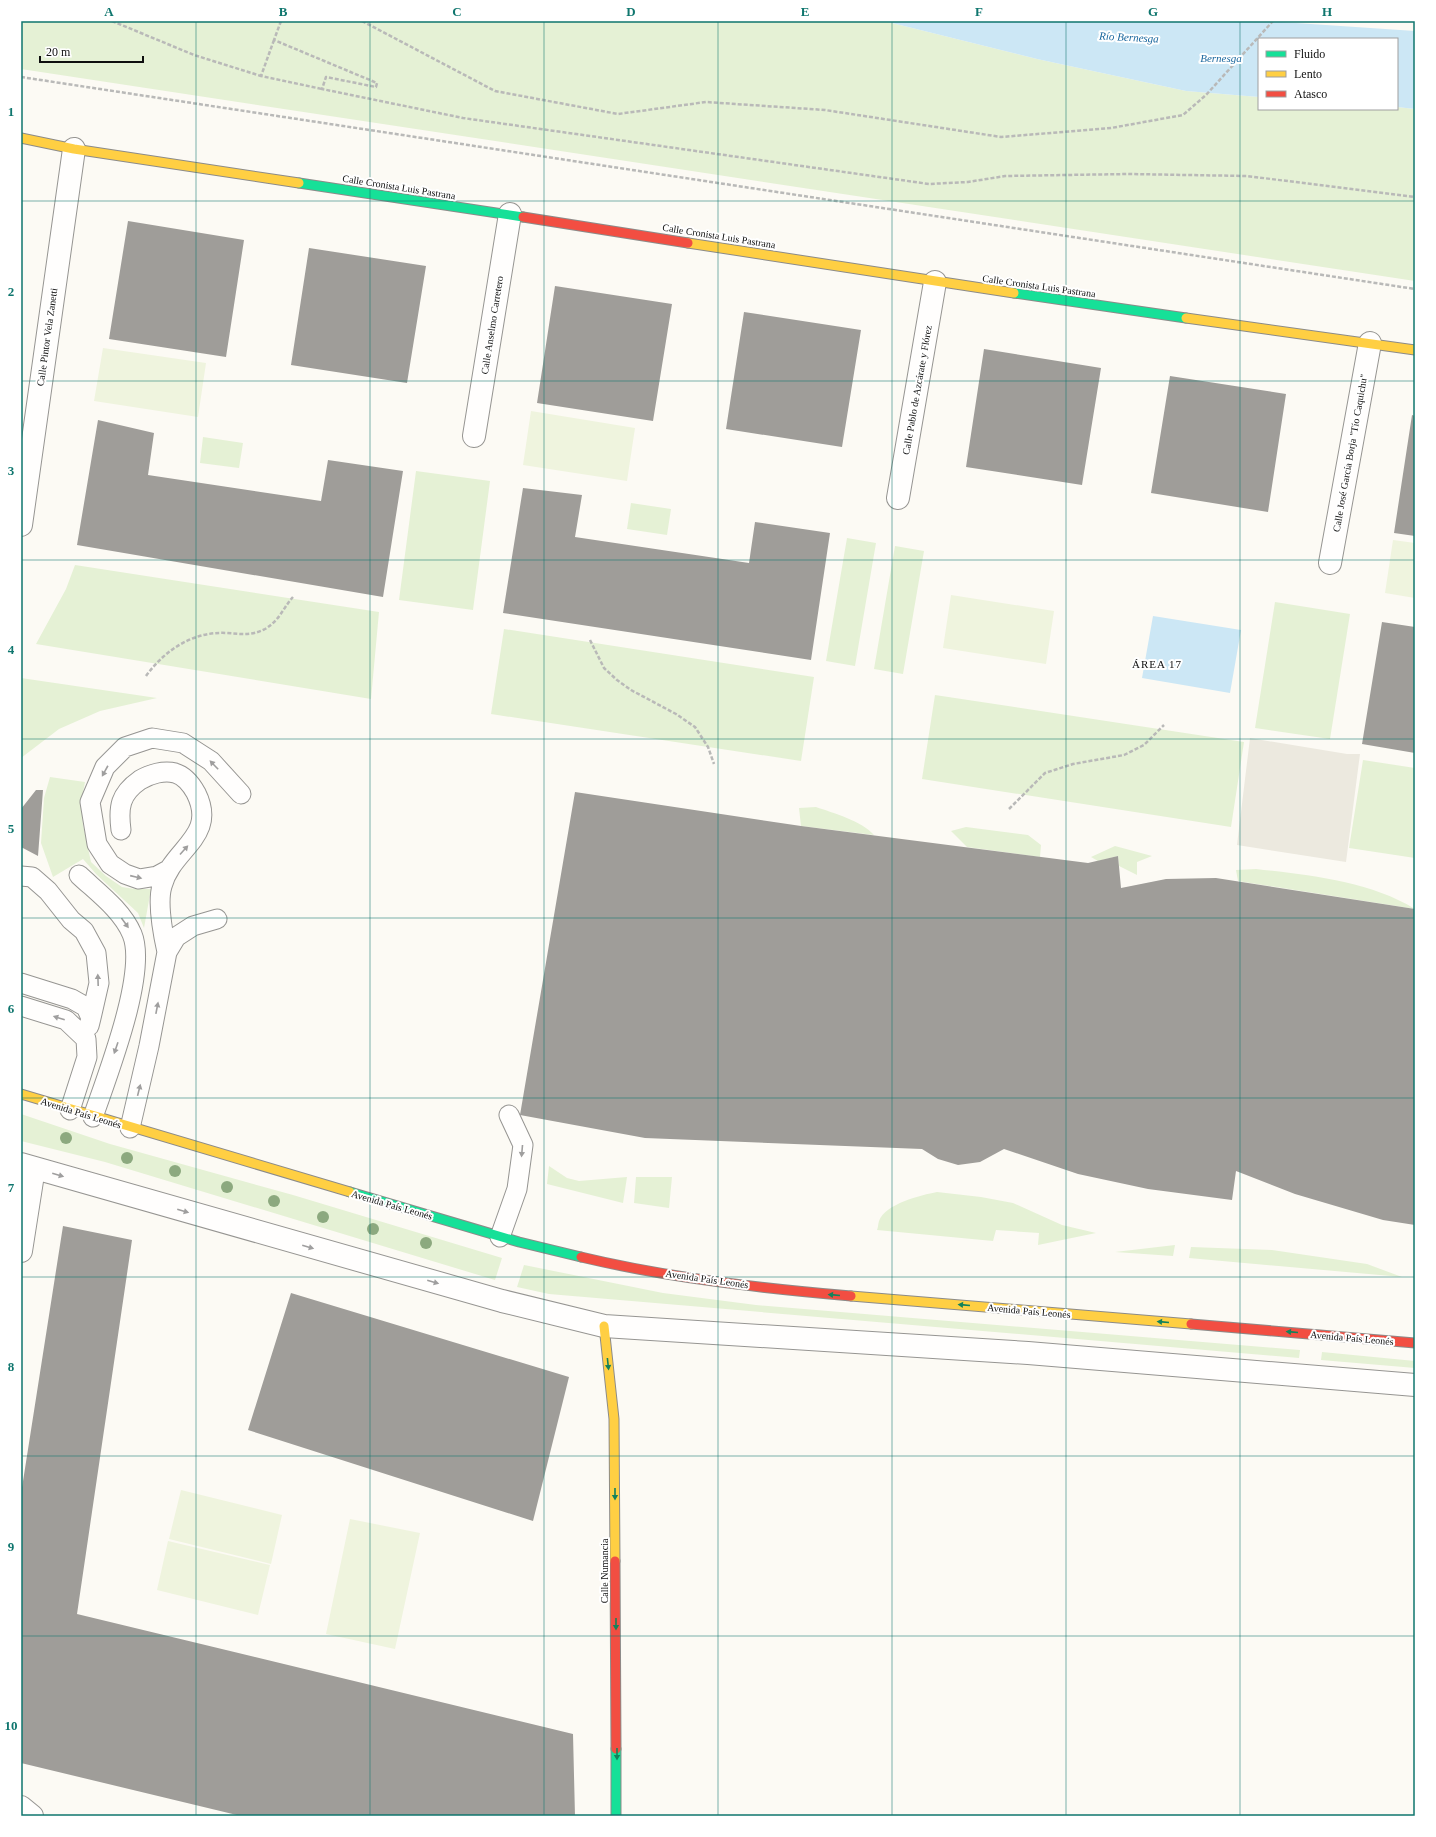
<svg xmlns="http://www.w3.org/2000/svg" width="1436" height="1837" font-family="Georgia,serif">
	<rect width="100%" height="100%" fill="#fcfaf4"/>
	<!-- green -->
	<path fill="#e5f1d5" d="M21 21H884L1037 59 1186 91 1259 97V109H1397V107L1415 109V281L21 69Z
		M203 437 243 443 239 468 200 463Z
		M416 471 490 481 473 610 399 600Z
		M631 503 671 509 667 535 627 529Z
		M847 538 876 543 855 666 826 661Z
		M895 546 924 551 903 674 874 669Z
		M75 565 379 612 371 699 36 644 66 589Z
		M1275 602 1350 614 1330 739 1255 728Z
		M504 629 814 677 801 761 491 714Z
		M21 678 157 698 100 711 59 729 21 758Z
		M935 695 1244 742 1231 827 922 779Z
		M1363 760 1415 768V858L1349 848Z
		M50 777 85 782 81 803 83 825 91 862 106 876 122 887 135 889H151L144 928 138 913 96 874 83 859 53 877 41 843 44 798Z
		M816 807C833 813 862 821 874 835L801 826 799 808Z
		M966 827 1028 835 1041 845 1040 857 967 847 951 831Z
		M1115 846 1152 856 1137 862V875L1119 866 1118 856 1098 861 1091 857Z
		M1256 869C1309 875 1369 881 1415 909L1238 881 1236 870Z
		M21 1114 110 1144 293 1195 502 1258 495 1280 105 1162 21 1141Z
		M549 1166 567 1178 579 1181 627 1177 623 1203 547 1184Z
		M636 1177H672L669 1208 634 1203Z
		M937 1192 981 1197 1013 1203 1062 1225 1096 1233 1038 1245 1039 1233 996 1230 993 1241 877 1230C878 1228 878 1224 879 1221 885 1204 921 1195 937 1192Z
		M1175 1245 1173 1256 1115 1252Z
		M1191 1247 1272 1250 1367 1264 1402 1277 1189 1258Z
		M524 1265 663 1293 756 1305 1300 1350 1299 1358 549 1294 517 1287Z
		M1322 1352 1415 1361V1368L1321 1360Z"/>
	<!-- pitch -->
	<path fill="#eff4de" d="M103 348 206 363 198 417 94 401Z
		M531 411 635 428 627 481 523 465Z
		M1393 540 1415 543V598L1385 593Z
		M951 595 1054 611 1046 664 943 648Z
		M181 1490 282 1515 271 1564 169 1539Z
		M350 1519 420 1533 395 1649 326 1634Z
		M168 1541 270 1565 258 1615 157 1590Z"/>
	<!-- plaza -->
	<path fill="#ece9df" d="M1250 738 1347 754H1360L1346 862 1237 845Z"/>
	<!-- water -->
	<path fill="#cce7f5" d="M884 21H1265L1415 31V109L1397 107V39H1259V97L1186 91 1037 59Z
		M1153 616 1241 630 1230 693 1142 678Z"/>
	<!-- building -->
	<path fill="#9f9d99" d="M128 221 244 240 226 357 109 339Z
		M309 248 426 266 407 383 291 365Z
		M555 286 672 304 653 421 537 403Z
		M744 312 861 330 842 447 726 429Z
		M984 349 1101 368 1082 485 966 467Z
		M1170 376 1286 394 1268 512 1151 493Z
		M1412 415 1415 416V536L1394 533Z
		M98 420 154 433 148 475 321 501 328 460 403 471 383 597 77 545Z
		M523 488 582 495 575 537 749 563 755 522 830 533 811 660 503 613Z
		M1382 622 1415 627V753L1362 744Z
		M36 790H43L38 856 21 847V809Z
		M575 792 801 826 1088 863 1118 856 1121 888 1166 879 1216 878 1415 909V1225L1383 1220 1295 1194 1236 1171 1232 1200 1148 1189 1078 1174 1004 1149 980 1162 958 1165 938 1159 922 1149 645 1138 520 1115Z
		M63 1226 132 1240 77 1614 573 1734 575 1816H241L21 1763V1494Z
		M291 1293 569 1377 533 1521 248 1430Z"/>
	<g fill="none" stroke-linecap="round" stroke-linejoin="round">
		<!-- lane casing -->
		<g stroke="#969592" stroke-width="21">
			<path id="lane" d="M121 830C118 807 120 794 140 780 150 774 164 770 175 773 185 776 191 784 196 793 218 837 172 848 162 886 157 903 163 934 167 952
				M168 870 157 876 139 879 125 874 110 864 97 844 90 802 105 767 125 747 152 738 183 743 211 761 241 794
				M79 875C97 892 122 910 132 934 148 972 107 1076 93 1117
				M21 876 32 877 48 891 71 920 84 931 96 953 99 983 91 1018
				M21 983 72 999 86 1007 91 1018 89 1026
				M21 1006 66 1020 86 1039 87 1057 70 1110
				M130 1128 149 1046 167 952 176 937 193 926 217 919
				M500 1237 517 1189 523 1145 509 1115"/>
		</g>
		<!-- street casing -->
		<g stroke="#969592" stroke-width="24">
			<path id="street" d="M474 436 510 214
				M898 498 935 282
				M21 525 74 149
				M1330 563 1370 343
				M21 1164 502 1301 604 1326 1028 1353 1415 1385
				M21 1251 34 1168
				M21 1807 32 1816"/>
		</g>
		<!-- fast casing -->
		<g stroke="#8c8b89" stroke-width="11">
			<path id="fast" d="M299 183 523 217
				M1014 293 1186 318
				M350 1192 519 1242 581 1257
				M616 1749V1816"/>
		</g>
		<!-- slow casing -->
		<g stroke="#8c8b89" stroke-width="11">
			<path id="slow" d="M21 138 74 149 299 183
				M688 243 1014 293
				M1186 318 1415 350
				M21 1094 350 1192
				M851 1296 1191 1324
				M604 1326 614 1419 615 1561"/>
		</g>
		<!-- jam casing -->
		<g stroke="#8c8b89" stroke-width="11">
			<path id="jam" d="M523 217 688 243
				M581 1257C669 1278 760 1288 851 1296
				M1191 1324 1415 1343
				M615 1561 616 1749"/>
		</g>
		<!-- path -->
		<path stroke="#b9b9b8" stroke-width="2.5" stroke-dasharray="4 2" stroke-linecap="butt" d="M112 21 194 55 261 76
			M281 21 274 40 377 83 376 87 326 77 322 89 463 118 929 184 968 182 1005 176 1128 174 1247 176 1415 197
			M362 21 495 91 618 114 706 102 825 110 1001 137 1111 128 1183 115 1206 95 1273 21
			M274 40 261 76 322 89
			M21 77 1415 289
			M590 640 604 668 617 680 631 690 676 714 695 727 708 747 714 764
			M146 676C165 650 193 631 227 633 241 634 252 636 265 629 280 620 283 608 293 597
			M1009 809 1045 773 1073 764 1124 755 1144 745 1164 725"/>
		<!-- lane -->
		<use href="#lane" stroke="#fffefd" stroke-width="19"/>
		<!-- street -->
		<use href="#street" stroke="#fffefd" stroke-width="22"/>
		<!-- fast -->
		<use href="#fast" stroke="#16e098" stroke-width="9"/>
		<!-- slow -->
		<use href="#slow" stroke="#ffcf43" stroke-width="9"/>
		<!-- jam -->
		<use href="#jam" stroke="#f24e42" stroke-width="9"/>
	</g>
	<!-- trees -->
	<g fill="#8ca97f">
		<circle cx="66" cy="1138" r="6"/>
		<circle cx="127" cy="1158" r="6"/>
		<circle cx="175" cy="1171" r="6"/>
		<circle cx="227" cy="1187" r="6"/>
		<circle cx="274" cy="1201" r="6"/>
		<circle cx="323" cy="1217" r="6"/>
		<circle cx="373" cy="1229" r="6"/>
		<circle cx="426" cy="1243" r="6"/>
	</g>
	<!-- one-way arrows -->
	<defs><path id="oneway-solid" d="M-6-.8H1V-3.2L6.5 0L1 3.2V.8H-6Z"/></defs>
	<g fill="#9f9e9e">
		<use href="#oneway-solid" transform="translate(214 765) rotate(-134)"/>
		<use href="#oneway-solid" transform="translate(105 771) rotate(119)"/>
		<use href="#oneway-solid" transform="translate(184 850) rotate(-48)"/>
		<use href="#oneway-solid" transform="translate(136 877) rotate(13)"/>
		<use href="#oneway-solid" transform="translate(125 923) rotate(54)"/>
		<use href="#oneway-solid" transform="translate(98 980) rotate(-92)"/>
		<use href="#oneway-solid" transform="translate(157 1008) rotate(-79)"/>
		<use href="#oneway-solid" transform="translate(59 1018) rotate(-163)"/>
		<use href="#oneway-solid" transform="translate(116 1048) rotate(109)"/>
		<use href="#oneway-solid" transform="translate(139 1090) rotate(-76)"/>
		<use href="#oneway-solid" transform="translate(522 1151) rotate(95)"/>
		<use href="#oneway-solid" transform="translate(58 1175) rotate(16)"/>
		<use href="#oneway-solid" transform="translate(183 1211) rotate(16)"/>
		<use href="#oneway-solid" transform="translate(308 1247) rotate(16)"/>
		<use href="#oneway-solid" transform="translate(433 1282) rotate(16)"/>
	</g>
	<g fill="#13825a">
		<use href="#oneway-solid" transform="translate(834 1295) rotate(-175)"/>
		<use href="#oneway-solid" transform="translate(964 1305) rotate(-175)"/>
		<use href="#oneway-solid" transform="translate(1163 1322) rotate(-175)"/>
		<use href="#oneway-solid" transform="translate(1292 1332) rotate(-175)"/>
		<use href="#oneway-solid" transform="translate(608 1364) rotate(84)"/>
		<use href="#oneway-solid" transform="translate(615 1494) rotate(90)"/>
		<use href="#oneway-solid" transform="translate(616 1624) rotate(90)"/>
		<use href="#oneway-solid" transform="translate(617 1754) rotate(90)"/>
	</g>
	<!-- grid -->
	<path fill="none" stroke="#0f766e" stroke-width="1" stroke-opacity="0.55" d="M196 21V1816M370 21V1816M544 21V1816M718 21V1816M892 21V1816M1066 21V1816M1240 21V1816M21 201H1415M21 381H1415M21 560H1415M21 739H1415M21 918H1415M21 1098H1415M21 1277H1415M21 1456H1415M21 1636H1415"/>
	<g text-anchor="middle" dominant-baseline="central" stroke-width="4" stroke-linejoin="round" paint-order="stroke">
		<!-- street labels -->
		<g font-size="10" fill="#0f0f0f" stroke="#fff">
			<text transform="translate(399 187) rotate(9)">Calle Cronista Luis Pastrana</text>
			<text transform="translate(719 236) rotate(9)">Calle Cronista Luis Pastrana</text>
			<text transform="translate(1039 286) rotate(8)">Calle Cronista Luis Pastrana</text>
			<text transform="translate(492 325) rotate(-81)">Calle Anselmo Carretero</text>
			<text transform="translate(47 337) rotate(-82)">Calle Pintor Vela Zanetti</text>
			<text transform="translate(917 390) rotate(-80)">Calle Pablo de Azcárate y Flórez</text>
			<text transform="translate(1350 453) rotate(-80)">Calle José García Borja "Tío Caquichu"</text>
			<text transform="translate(81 1113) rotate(17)">Avenida País Leonés</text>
			<text transform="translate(392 1205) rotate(16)">Avenida País Leonés</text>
			<text transform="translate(707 1279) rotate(8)">Avenida País Leonés</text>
			<text transform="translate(1029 1311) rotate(5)">Avenida País Leonés</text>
			<text transform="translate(1352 1338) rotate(5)">Avenida País Leonés</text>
			<text transform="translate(604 1571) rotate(-90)">Calle Numancia</text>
		</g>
		<!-- water labels -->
		<g font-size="11" font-style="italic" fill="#1a679e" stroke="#fff">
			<text transform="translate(1129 37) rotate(3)">Río Bernesga</text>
			<text x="1221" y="58">Bernesga</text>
		</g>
		<!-- neighbourhood labels -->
		<g font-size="11" letter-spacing="1" fill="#0f0f0f" stroke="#fff">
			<text x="1157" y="664">ÁREA 17</text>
		</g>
	</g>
	<!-- border -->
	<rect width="1436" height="1837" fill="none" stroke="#ffffff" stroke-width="44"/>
	<!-- legend -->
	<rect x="1258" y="38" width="140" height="72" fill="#ffffff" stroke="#9f9f9f"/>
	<rect x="1266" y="51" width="20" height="6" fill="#16e098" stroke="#9f9f9f"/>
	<text x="1294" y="58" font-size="12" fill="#0f0f0f">Fluido</text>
	<rect x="1266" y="71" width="20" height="6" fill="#ffcf43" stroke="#9f9f9f"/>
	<text x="1294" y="78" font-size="12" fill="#0f0f0f">Lento</text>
	<rect x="1266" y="91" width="20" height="6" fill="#f24e42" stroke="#9f9f9f"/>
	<text x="1294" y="98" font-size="12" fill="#0f0f0f">Atasco</text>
	<!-- scale -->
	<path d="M40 56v6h103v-6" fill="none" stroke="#0f0f0f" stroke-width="2"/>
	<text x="46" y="56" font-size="12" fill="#0f0f0f" stroke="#ffffff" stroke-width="3" paint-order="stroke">20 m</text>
	<rect x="22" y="22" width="1392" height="1793" fill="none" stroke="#0f766e" stroke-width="1.5"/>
	<g font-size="13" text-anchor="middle" font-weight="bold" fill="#0f766e">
		<text x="109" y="16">A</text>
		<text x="283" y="16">B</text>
		<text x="457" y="16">C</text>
		<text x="631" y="16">D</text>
		<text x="805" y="16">E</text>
		<text x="979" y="16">F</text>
		<text x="1153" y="16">G</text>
		<text x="1327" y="16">H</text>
		<text x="11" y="116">1</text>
		<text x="11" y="296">2</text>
		<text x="11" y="475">3</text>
		<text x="11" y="654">4</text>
		<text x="11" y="833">5</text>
		<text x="11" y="1013">6</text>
		<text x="11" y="1192">7</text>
		<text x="11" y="1371">8</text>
		<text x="11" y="1551">9</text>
		<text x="11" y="1730">10</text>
	</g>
</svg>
